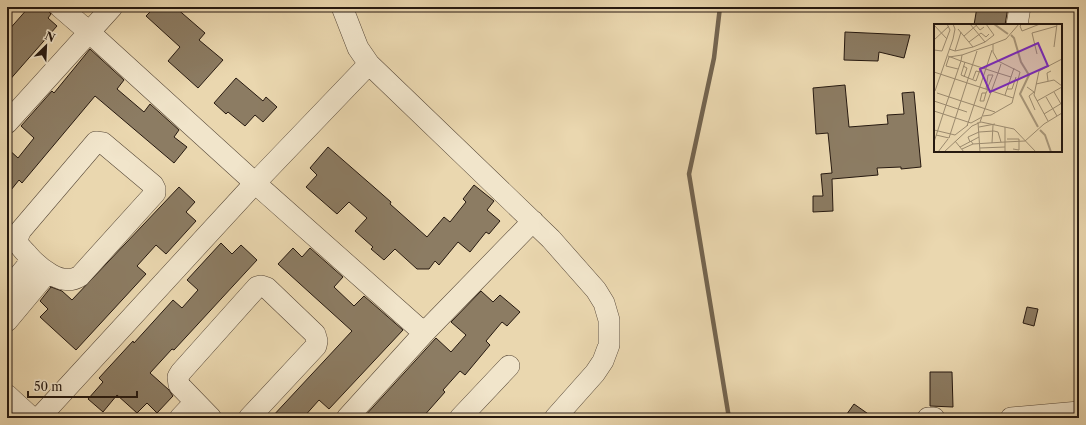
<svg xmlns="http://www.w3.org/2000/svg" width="1086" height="425" font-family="'Libre Caslon Text',serif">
	<rect width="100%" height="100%" fill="#ead7af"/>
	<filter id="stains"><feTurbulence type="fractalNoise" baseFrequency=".005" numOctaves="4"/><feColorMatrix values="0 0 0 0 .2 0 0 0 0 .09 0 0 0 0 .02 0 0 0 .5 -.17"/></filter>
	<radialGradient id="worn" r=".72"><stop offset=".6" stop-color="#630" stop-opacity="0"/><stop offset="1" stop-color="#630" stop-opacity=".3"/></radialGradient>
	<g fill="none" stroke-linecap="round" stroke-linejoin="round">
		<!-- stream -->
		<path stroke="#73644f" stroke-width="4.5" d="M720 7 714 58 689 174 729 418"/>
	</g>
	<!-- building -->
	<path fill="#8c7c63" stroke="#261910" d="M29 7H45L51 14 48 18 57 26 7 83V32Z
		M155 7H175L205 33 199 40 223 60 198 88 168 61 180 47 146 16Z
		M977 7H1008L1005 25H974Z
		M845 32 910 35 904 58 879 52 878 61 844 60Z
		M90 49 124 80 117 89 144 112 150 104 179 130 174 137 187 147 174 163 95 96 22 183 19 180 7 195V148L18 158 34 138 21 126 52 91 54 93Z
		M236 78 263 101 266 97 277 107 263 122 255 115 245 126 228 112 226 114 214 103Z
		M845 85 849 127 888 124 887 115 904 114 902 93 914 92 921 167 901 169V167L877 168 878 175 832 179 833 211 813 212V196H823L821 174 832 173 828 133 816 134 813 88Z
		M328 147 391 202 390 204 427 237 444 217 450 222 466 202 463 199 474 185 494 201 487 210 500 221 489 234 486 232 470 252 458 242 439 265 435 261 429 269H417L395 249 384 260 371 249 373 247 355 231 367 218 349 202 337 214 306 187 317 175 310 168Z
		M179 187 195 202 186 212 196 221 166 254 156 245 137 266 146 274 76 350 40 317 48 309 40 301 51 287 62 291 72 300Z
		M221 243 232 254 241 245 257 260 174 350 172 349 150 373 169 390 173 396 157 413 147 403 137 413 117 395 103 412 88 399 103 382 99 378 133 341 134 343 173 300 182 308 198 290 187 280Z
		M293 248 302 257 310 248 343 277 334 287 354 306 364 296 403 330 329 409 319 400 303 418H271L352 331 278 264Z
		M481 291 493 302 500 295 520 312 507 326 502 322 486 341 490 345 465 375 460 371 443 390 445 392 422 418H363L436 338 451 352 466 335 451 322Z
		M1027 307 1038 309 1034 326 1023 323Z
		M930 372H952L953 407 930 406Z
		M854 404 874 418H844Z"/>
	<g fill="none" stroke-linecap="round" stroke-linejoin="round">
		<!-- minor casing -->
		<g stroke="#574838" stroke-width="22">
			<path id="minor" d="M342 7 358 48 369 64 551 239 596 290 604 303 609 320V345L603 361 595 373 555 418
				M1017 25 1020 7
				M369 64 255 183 424 333
				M7 123 112 7
				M96 142 103 143 153 185 155 189V193L80 276C62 288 38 267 27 254 24 251 19 246 18 242 17 237 19 234 21 230Z
				M7 290 32 260
				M7 321 47 273
				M7 395 32 418
				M39 418 255 183 89 32 60 7
				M180 418 195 402
				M211 418 179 385 178 377 181 372 257 287 261 286 267 288 315 334 317 341 316 346 249 418
				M347 418 424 333 533 221
				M460 418 509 366
				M928 418H934
				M1011 418 1079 412"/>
		</g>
		<!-- minor -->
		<use href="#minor" stroke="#f1e5cb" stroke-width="21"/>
	</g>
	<!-- overview -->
	<g transform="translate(934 24)">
		<rect width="128" height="128" fill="#ead7af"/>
		<path fill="none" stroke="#a79679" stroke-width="2" d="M60 0 74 10M77 11 80 14 87 38 95 51 86 70 104 103M106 106 111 111 117 128"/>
		<path fill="none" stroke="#9c8b6f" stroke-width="1" d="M36 0 51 18 60 11 52 0M41 0 46 6 50 3M88 0 86 2 88 7 106 0M0 1 13 15M30 12 44 0M0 16 15 2M35 18 47 9 52 13 55 10M59 20 72 15 85 0M39 23 51 18M120 23 123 0M15 25 21 27 39 23 24 5M0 26 8 27 16 6 13 0M21 27 27 8M103 30 98 9 123 2M14 32 27 37 28 31 59 20V28L64 37 86 48 78 79 57 91 49 92M31 38 27 51 42 57 47 43M67 40 64 49 77 53M29 42 33 44 30 53M24 45 12 42 15 33 28 31M0 48 79 74M39 55 42 47 46 48M114 57 113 49 117 47M102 60 120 56 128 62M93 63 100 68 95 72 101 86M52 65 54 51H59L53 65M73 65H78L82 53M1 67 19 15 21 5 19 0M120 68 127 80M3 69 61 88M52 69H48L46 77H50V76L52 69 54 65M71 71 80 44M112 73 123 92M0 77 12 81 27 37 64 49 46 98M103 77 128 63M0 87 37 99 48 93M110 90 128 79M114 97 100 71 105 47 128 35M44 98 46 128M33 102 58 26M45 103 61 100M0 106 21 111 34 101M2 111 15 114 43 27M73 115H85V126L79 125M21 117 30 128M37 117 39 120 71 118V103M0 118 12 81 33 88M36 118 34 113 45 108 60 107 64 108 67 118M58 119 59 101M26 123 45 113M46 124 71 123M28 125 39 120M4 128 14 115M10 128 38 102 47 98 80 105 102 128M71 128V118L91 117 110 100 128 89"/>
		<path fill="#7b2cbf" fill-opacity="0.15" stroke="#7b2cbf" stroke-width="2" d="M104 19 114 42 56 68 46 45Z"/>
		<rect width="128" height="128" fill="none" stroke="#261910" stroke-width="2"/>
	</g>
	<!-- margin -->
	<rect width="1086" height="425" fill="none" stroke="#ead7af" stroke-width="24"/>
	<rect x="8" y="8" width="1070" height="409" fill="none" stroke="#261910" stroke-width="2"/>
	<rect x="12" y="12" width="1062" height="401" fill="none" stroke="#261910"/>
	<!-- north arrow -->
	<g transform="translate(46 46) rotate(24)" stroke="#f1e5cb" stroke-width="3" paint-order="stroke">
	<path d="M0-3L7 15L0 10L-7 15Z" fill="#261910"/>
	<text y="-6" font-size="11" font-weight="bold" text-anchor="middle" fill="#261910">N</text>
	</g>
	<!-- scale -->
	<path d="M28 391v6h109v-6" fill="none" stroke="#261910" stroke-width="2"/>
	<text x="34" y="391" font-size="12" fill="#261910" stroke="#f1e5cb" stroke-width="3" paint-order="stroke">50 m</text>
	<rect width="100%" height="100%" filter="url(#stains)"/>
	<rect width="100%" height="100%" fill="url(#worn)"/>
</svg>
